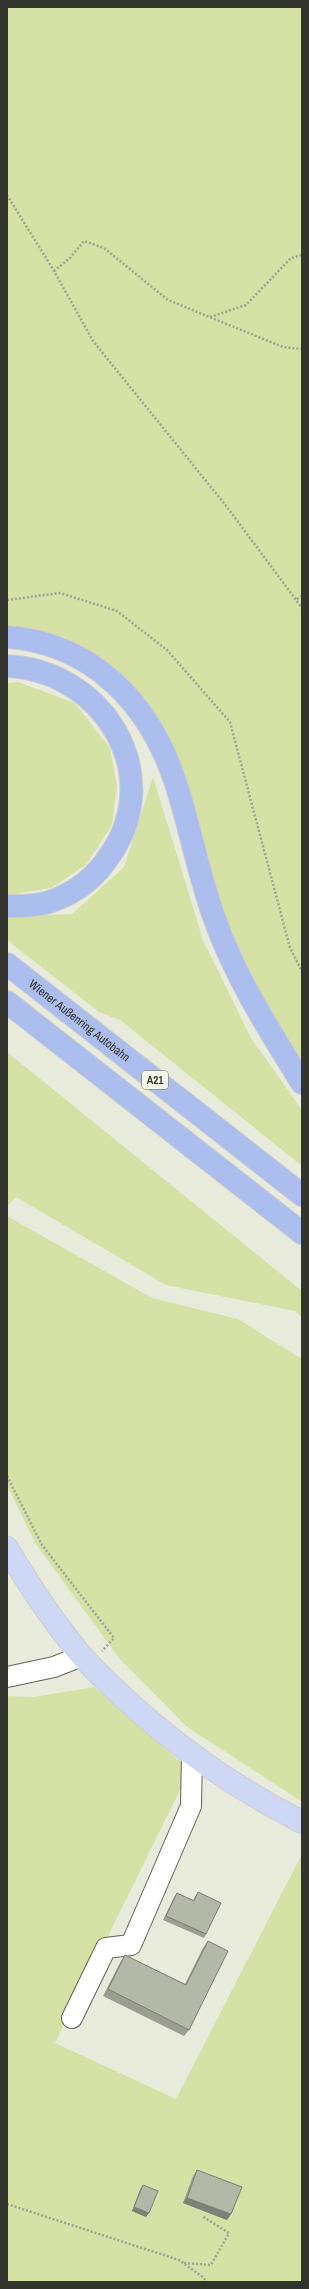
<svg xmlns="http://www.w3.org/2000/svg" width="309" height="2289" font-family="'Archivo Narrow',sans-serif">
	<rect width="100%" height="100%" fill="#e8ebdb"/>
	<!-- green -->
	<path fill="#d5e0a4" d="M7 7H302V1066L269 1011 233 944 130 684 65 637 7 628Z
		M18 682 75 703 110 748 117 786 112 825 86 865 51 888 10 895 7 894V683Z
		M153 777 203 940 251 1038 302 1110V1166L120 1020 99 1012 7 940V916L72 914 124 867Z
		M7 1052 302 1291V1318L295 1311 166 1285 16 1197 7 1206Z
		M7 1216 152 1298 238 1319 302 1359V1802L186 1726 120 1659 35 1543 7 1485Z
		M94 1687 190 1770 55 2043 176 2099 302 1854V2282H7V1696L34 1697Z"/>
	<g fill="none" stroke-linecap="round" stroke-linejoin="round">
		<!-- minor casing -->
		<g stroke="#636658" stroke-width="22">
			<path id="minor" d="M7 1677 54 1667 82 1656
				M72 2018 106 1948 131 1945 191 1806 192 1754"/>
		</g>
		<!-- major casing -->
		<g stroke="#cececd" stroke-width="24">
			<path id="major" d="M7 1548C29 1585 53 1622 81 1655 94 1670 109 1684 124 1698 177 1747 237 1789 302 1822"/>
		</g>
		<!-- highway casing -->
		<g stroke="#cececd" stroke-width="24">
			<g id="highway">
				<path d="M7 637C92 643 149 703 175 781 190 826 198 873 214 917 235 977 269 1030 302 1083"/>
				<path d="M7 666C102 670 167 773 110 855 96 877 77 892 52 901 38 906 22 906 7 906"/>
				<path id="s1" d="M7 964 302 1195"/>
				<path d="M7 1002 302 1233"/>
			</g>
		</g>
		<!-- path -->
		<path stroke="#a1a397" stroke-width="2.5" stroke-dasharray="2 2" stroke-linecap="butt" d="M7 195 54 271 93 341 227 507 302 608
			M54 271 70 258 84 241 104 248 168 300 283 347 302 349
			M210 317 246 305 291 258 302 255
			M297 599 302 596
			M7 600 60 593 117 611 167 650 230 722 290 948 302 971
			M7 1476 42 1545 114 1638 102 1651
			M7 2204 179 2260 204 2278 206 2282
			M184 2263 211 2265 229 2233 202 2216"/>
		<!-- minor -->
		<use href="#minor" stroke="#fff" stroke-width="20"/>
		<!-- major -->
		<use href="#major" stroke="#cdd7f4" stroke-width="22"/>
		<!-- highway -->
		<use href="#highway" stroke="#abbdec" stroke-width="22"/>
	</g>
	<!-- wall -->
	<path fill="#9a9d90" d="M198 1892 206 1934 204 1938 163 1920 174 1897 177 1893 193 1900Z
		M208 1941 189 2030 184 2036 103 1996 121 1961 125 1955 185 1984 203 1948Z
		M197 2170 231 2214 227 2220 183 2203 193 2176Z
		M143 2185 146 2217 132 2211 140 2189Z"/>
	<!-- shaded-wall -->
	<path fill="#7d8075" d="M187 2198 231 2214 227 2220 183 2203Z
		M134 2207 149 2213 146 2217 132 2211Z"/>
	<!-- building -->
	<path fill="#b3b7a7" stroke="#7d8075" d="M198 1892 221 1903 206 1934 166 1916 177 1893 194 1901Z
		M208 1941 228 1951 189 2030 108 1989 125 1955 186 1985Z
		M197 2170 242 2187 231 2214 187 2198Z
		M143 2185 158 2191 149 2213 134 2207Z"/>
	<g text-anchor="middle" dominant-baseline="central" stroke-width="4" stroke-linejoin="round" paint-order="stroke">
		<!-- shield labels -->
		<rect fill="#f5f9e9" stroke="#6d6f66" stroke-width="1" x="142" y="1071" width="26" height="18" rx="3"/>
		<g font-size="11" font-weight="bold" fill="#33342e">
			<text x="155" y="1080">A21</text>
		</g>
		<!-- street labels -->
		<g font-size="12" fill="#33342e" stroke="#f5f9e9">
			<text stroke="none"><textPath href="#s1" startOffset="92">Wiener Außenring Autobahn</textPath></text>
		</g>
	</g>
	<!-- border -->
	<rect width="309" height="2289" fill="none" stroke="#33342e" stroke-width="16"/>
</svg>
